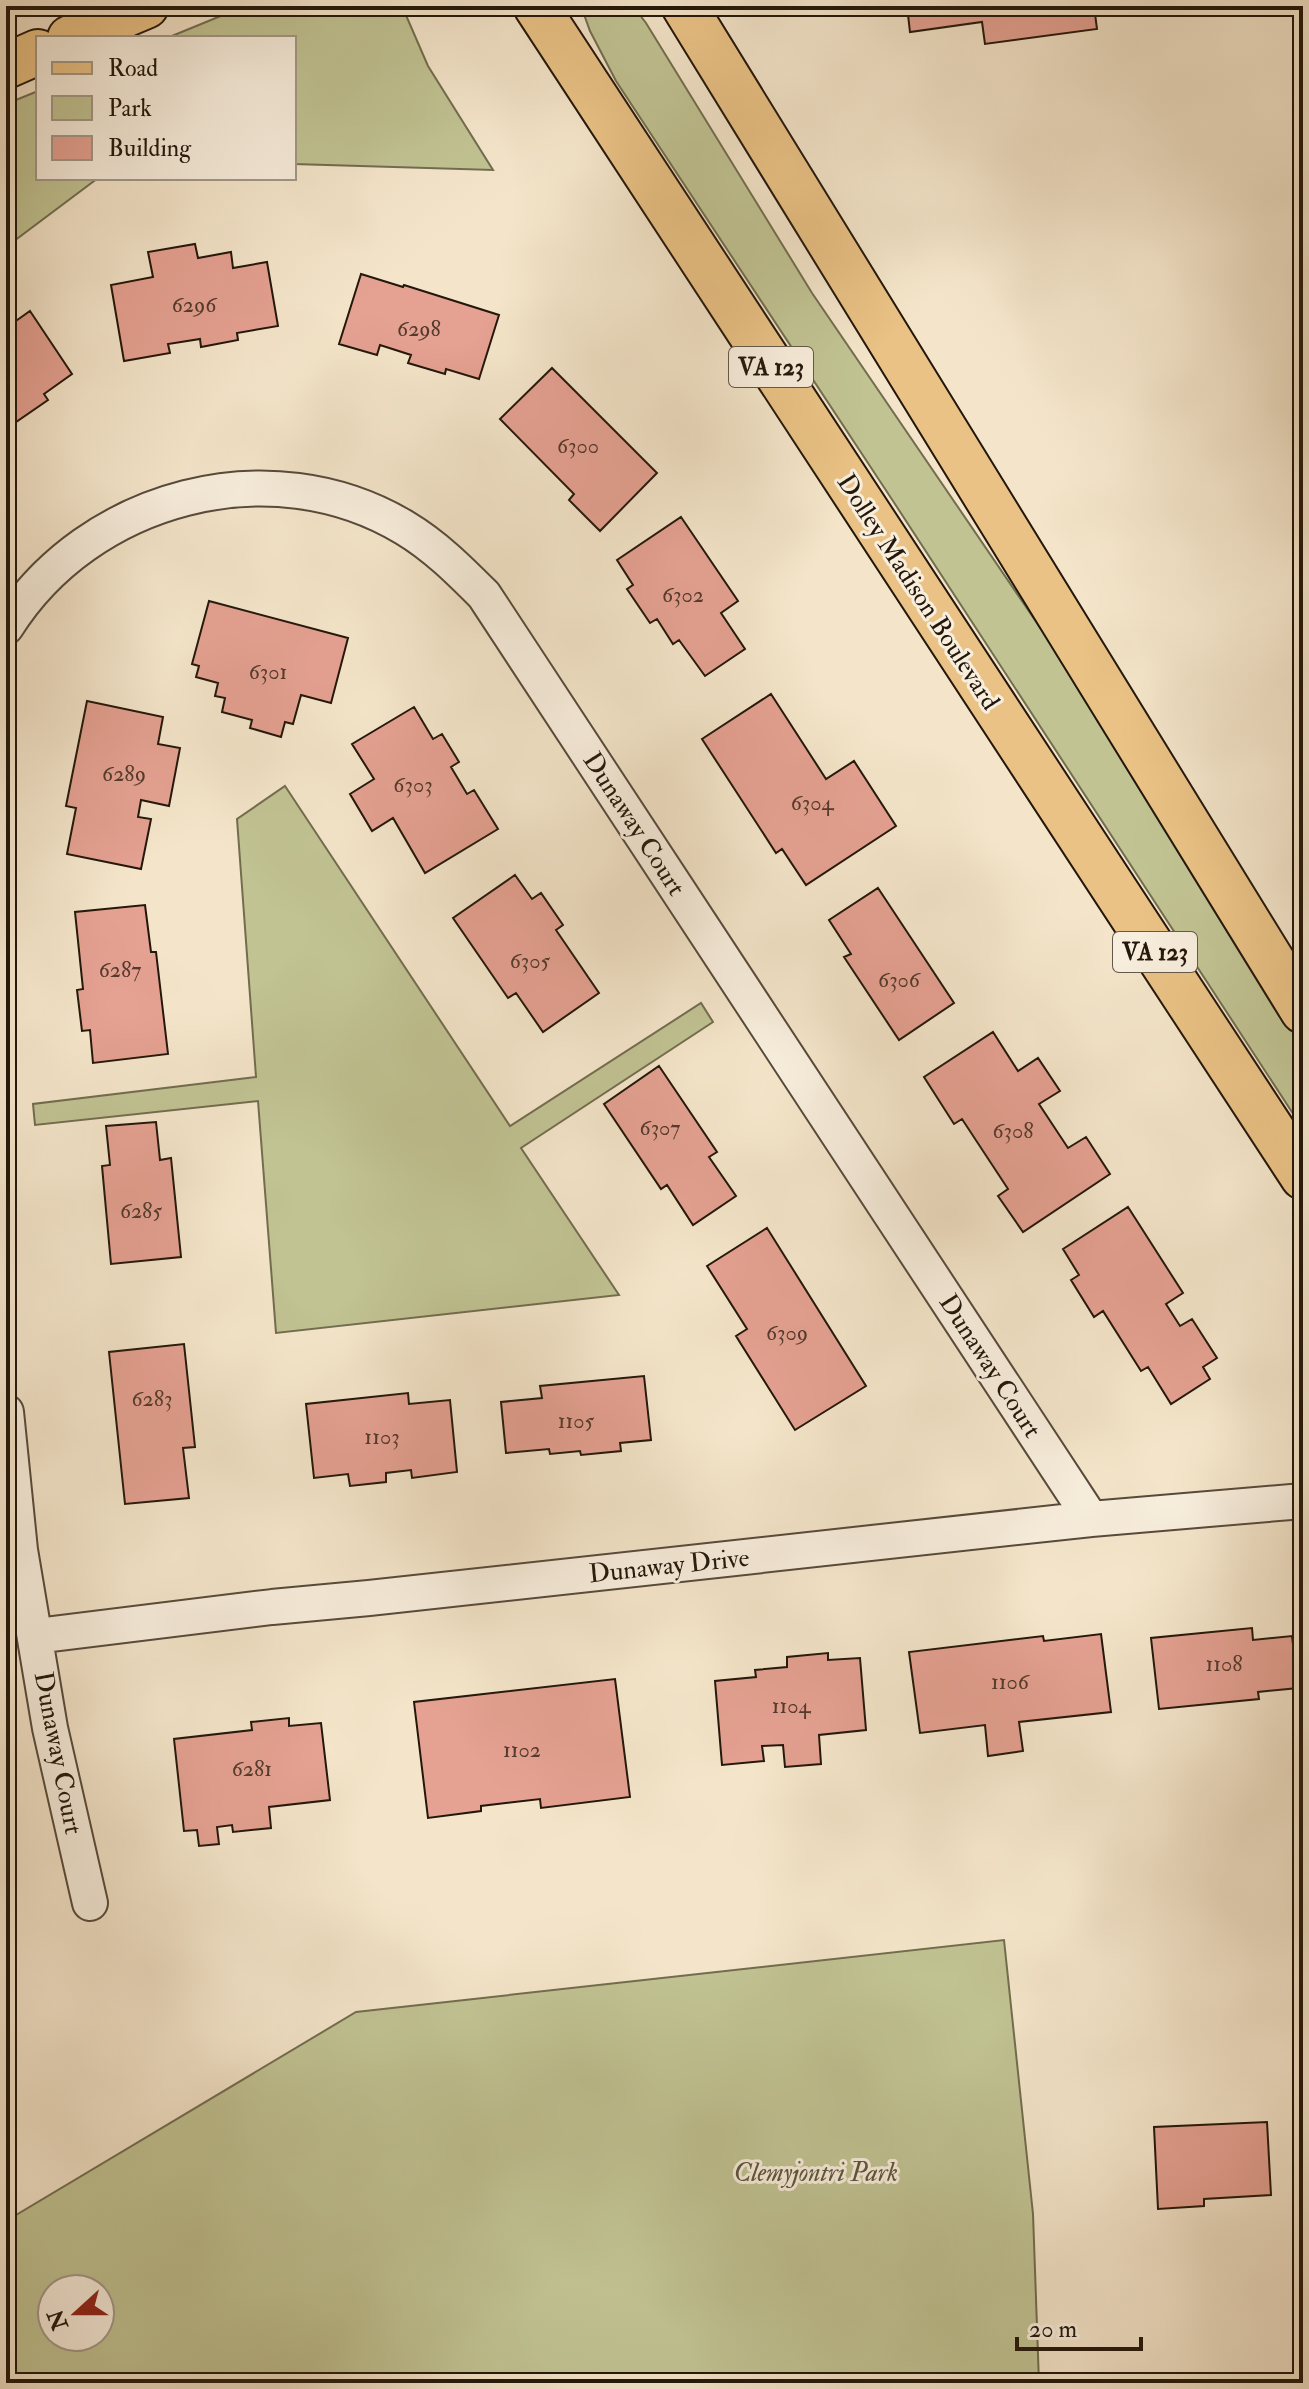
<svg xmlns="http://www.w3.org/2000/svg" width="1309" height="2389" font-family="'IM FELL Double Pica',serif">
	<rect width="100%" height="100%" fill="#f4e5ca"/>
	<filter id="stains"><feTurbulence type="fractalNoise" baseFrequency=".0025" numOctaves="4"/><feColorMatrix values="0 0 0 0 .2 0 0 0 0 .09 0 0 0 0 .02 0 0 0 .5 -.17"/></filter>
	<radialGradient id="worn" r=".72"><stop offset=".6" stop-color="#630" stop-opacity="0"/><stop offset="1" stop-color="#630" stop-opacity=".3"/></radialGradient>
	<!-- green -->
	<path fill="#c1c393" stroke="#726d4f" stroke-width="2" fill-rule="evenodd" d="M245 6H402L428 66 493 170 294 164V38H167Z
		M581 6H633L646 23 812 293 1127 755 1303 1040V1129L893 501 616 81 590 31Z
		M38 91V178H98L6 247V104Z
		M285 786 510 1126 701 1003 713 1022 521 1148 619 1295 276 1333 258 1101 35 1125 33 1104 256 1077 237 819Z
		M1004 1940 1033 2214 1039 2383H6V2221L356 2012ZM100 2289V2337H52V2289Z"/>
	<!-- building -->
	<path fill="#e5a192" stroke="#23170b" stroke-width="2" d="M907 6H1094L1097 29 985 44 982 22 910 32Z
		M195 244 198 258 231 252 233 268 267 262 278 326 237 333 238 340 201 347 200 339 168 344 170 353 124 361 111 285 153 277 148 252Z
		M361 274 403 287 404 285 499 315 479 379 446 369 445 374 408 363 411 355 380 345 377 355 339 344Z
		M30 311 72 374 44 394 48 400 16 422 10 413 6 416V328Z
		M552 368 657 473 600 531 569 500 574 494 500 419Z
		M681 517 738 601 721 613 745 649 705 676 679 640 673 644 657 619 650 623 627 589 633 585 617 560Z
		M209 601 348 638 331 703 301 695 293 724 285 722 281 737 250 728 252 720 222 712 225 698 215 696 218 683 196 677 199 666 192 664Z
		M771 694 826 779 854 761 896 826 806 885 782 849 776 853 702 739Z
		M87 701 163 717 158 744 180 748 169 806 141 800 138 817 151 819 141 869 67 854 76 808 66 806Z
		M414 707 433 739 442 734 459 762 451 767 467 794 474 790 498 829 425 873 393 818 372 831 350 794 374 779 352 744Z
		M515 875 532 899 541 893 563 925 556 930 599 993 543 1032 516 993 508 998 453 918Z
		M878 888 954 1003 899 1040 844 957 851 954 829 920Z
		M145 905 151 952H156L168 1054 93 1063 90 1030 82 1031 77 990 83 989 75 912Z
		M993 1032 1018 1071 1038 1058 1060 1091 1039 1104 1068 1148 1086 1137 1110 1174 1023 1232 998 1196 1008 1189 962 1119 954 1124 924 1077Z
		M659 1066 717 1152 709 1157 736 1196 693 1225 667 1185 661 1189 604 1104Z
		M156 1122 160 1160 171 1158 181 1257 111 1264 102 1166 110 1165 106 1126Z
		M1128 1207 1183 1293 1166 1304 1180 1326 1192 1319 1217 1358 1203 1367 1210 1379 1171 1404 1148 1367 1141 1371 1103 1311 1094 1317 1071 1280 1079 1275 1063 1249Z
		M767 1228 866 1386 795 1430 736 1336 747 1329 707 1266Z
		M184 1344 195 1447 183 1448 189 1498 125 1504 109 1352Z
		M644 1376 651 1440 620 1443 621 1451 581 1455 580 1451 550 1454 549 1449 506 1453 501 1402 542 1398 540 1386Z
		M408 1393 409 1404 450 1400 457 1472 412 1478 411 1470 386 1473V1482L350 1486 348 1474 314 1478 306 1404Z
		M1252 1628 1253 1640 1292 1636 1298 1688 1258 1692 1259 1699 1159 1709 1151 1638Z
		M1101 1634 1111 1712 1019 1722 1023 1751 988 1756 985 1725 920 1733 909 1652 1043 1636 1044 1641Z
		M828 1653V1660L860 1658 866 1730 819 1735 821 1764 785 1767 783 1745 762 1746 764 1761 722 1765 715 1681 756 1677 755 1670 787 1667V1657Z
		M615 1679 630 1797 541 1808 540 1799 481 1806V1811L428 1818 414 1702Z
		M289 1718V1726L321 1723 330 1800 269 1807 271 1828 233 1832 232 1825 217 1827 219 1844 199 1846 197 1830 184 1831 174 1739 252 1730 251 1722Z
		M1267 2122 1271 2195 1204 2199V2206L1158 2209 1154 2127Z"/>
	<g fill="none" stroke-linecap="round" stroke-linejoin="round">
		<!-- minor casing -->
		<g stroke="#574a3b" stroke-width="38">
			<path id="minor" d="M6 627C88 496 271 447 405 528 435 546 459 570 484 595L1091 1519
				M6 1412 20 1550 50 1728 90 1903
				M36 1636 272 1607 369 1598 1091 1519 1303 1501"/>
		</g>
		<!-- primary casing -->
		<g stroke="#23170b" stroke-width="48">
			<path id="primary" d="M536 6 1303 1177
				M684 6 1303 1011
				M70 38 146 6
				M6 66 38 52"/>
		</g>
		<!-- minor -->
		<use href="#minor" stroke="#f8eedd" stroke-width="34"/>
		<!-- primary -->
		<use href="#primary" stroke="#eac285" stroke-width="44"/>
	</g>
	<g text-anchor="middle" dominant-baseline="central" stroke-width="6" stroke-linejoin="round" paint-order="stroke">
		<!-- number labels -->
		<g font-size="22" fill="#543a2d">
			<text x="194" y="305">6296</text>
			<text x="419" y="329">6298</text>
			<text x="578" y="446">6300</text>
			<text x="683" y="595">6302</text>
			<text x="268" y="672">6301</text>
			<text x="124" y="774">6289</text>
			<text x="413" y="785">6303</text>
			<text x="812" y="803">6304</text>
			<text x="530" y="961">6305</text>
			<text x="120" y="970">6287</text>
			<text x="899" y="980">6306</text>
			<text x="660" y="1128">6307</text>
			<text x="1013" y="1131">6308</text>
			<text x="141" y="1211">6285</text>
			<text x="787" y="1333">6309</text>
			<text x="152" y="1399">6283</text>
			<text x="576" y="1421">1105</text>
			<text x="382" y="1437">1103</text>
			<text x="1224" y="1664">1108</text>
			<text x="1010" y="1682">1106</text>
			<text x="791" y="1706">1104</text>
			<text x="522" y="1750">1102</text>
			<text x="252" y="1769">6281</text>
		</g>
		<!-- shield labels -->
		<g fill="#f8eedd" stroke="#63584a" stroke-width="2">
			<rect x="729" y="347" width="84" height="40" rx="6"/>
			<rect x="1113" y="932" width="84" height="40" rx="6"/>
		</g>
		<g font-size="24" font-weight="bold" fill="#23170b">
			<text x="771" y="367">VA 123</text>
			<text x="1155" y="952">VA 123</text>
		</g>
		<!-- street labels -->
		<g font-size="26" fill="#23170b" stroke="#f8eedd">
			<text transform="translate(918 592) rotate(57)">Dolley Madison Boulevard</text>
			<text transform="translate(634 824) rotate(57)">Dunaway Court</text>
			<text transform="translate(990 1366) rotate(57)">Dunaway Court</text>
			<text transform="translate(669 1566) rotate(-6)">Dunaway Drive</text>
			<text transform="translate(58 1753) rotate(79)">Dunaway Court</text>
		</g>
		<!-- park labels -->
		<g font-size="26" font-style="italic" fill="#5a533b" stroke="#f8eedd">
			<text x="816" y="2173">Clemyjontri Park</text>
		</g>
	</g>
	<!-- margin -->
	<rect width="1309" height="2389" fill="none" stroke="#f4e5ca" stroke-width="32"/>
	<rect x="8" y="8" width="1293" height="2373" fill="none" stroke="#23170b" stroke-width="4"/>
	<rect x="16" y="16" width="1277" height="2357" fill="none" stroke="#23170b" stroke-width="2"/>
	<!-- legend -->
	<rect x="36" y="36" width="260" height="144" fill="#f8eedd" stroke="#a39889" stroke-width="2"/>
	<rect x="52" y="62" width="40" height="12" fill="#eac285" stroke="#a39889" stroke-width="2"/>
	<text x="108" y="76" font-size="24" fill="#23170b">Road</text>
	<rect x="52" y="96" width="40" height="24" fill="#c1c393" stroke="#a39889" stroke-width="2"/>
	<text x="108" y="116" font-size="24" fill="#23170b">Park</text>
	<rect x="52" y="136" width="40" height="24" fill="#e5a192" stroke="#a39889" stroke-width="2"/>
	<text x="108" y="156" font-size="24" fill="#23170b">Building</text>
	<!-- north arrow -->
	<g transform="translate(76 2313) rotate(249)"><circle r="38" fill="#f8eedd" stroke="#a39889" stroke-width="2"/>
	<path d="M0-6L14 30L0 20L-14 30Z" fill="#8f2418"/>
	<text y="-12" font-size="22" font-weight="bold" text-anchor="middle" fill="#23170b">N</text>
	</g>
	<!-- scale -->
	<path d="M1017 2337v12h124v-12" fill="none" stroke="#23170b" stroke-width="4"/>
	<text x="1029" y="2337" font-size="24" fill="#23170b" stroke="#f8eedd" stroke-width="6" paint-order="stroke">20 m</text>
	<rect width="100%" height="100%" filter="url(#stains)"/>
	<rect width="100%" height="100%" fill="url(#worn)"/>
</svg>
